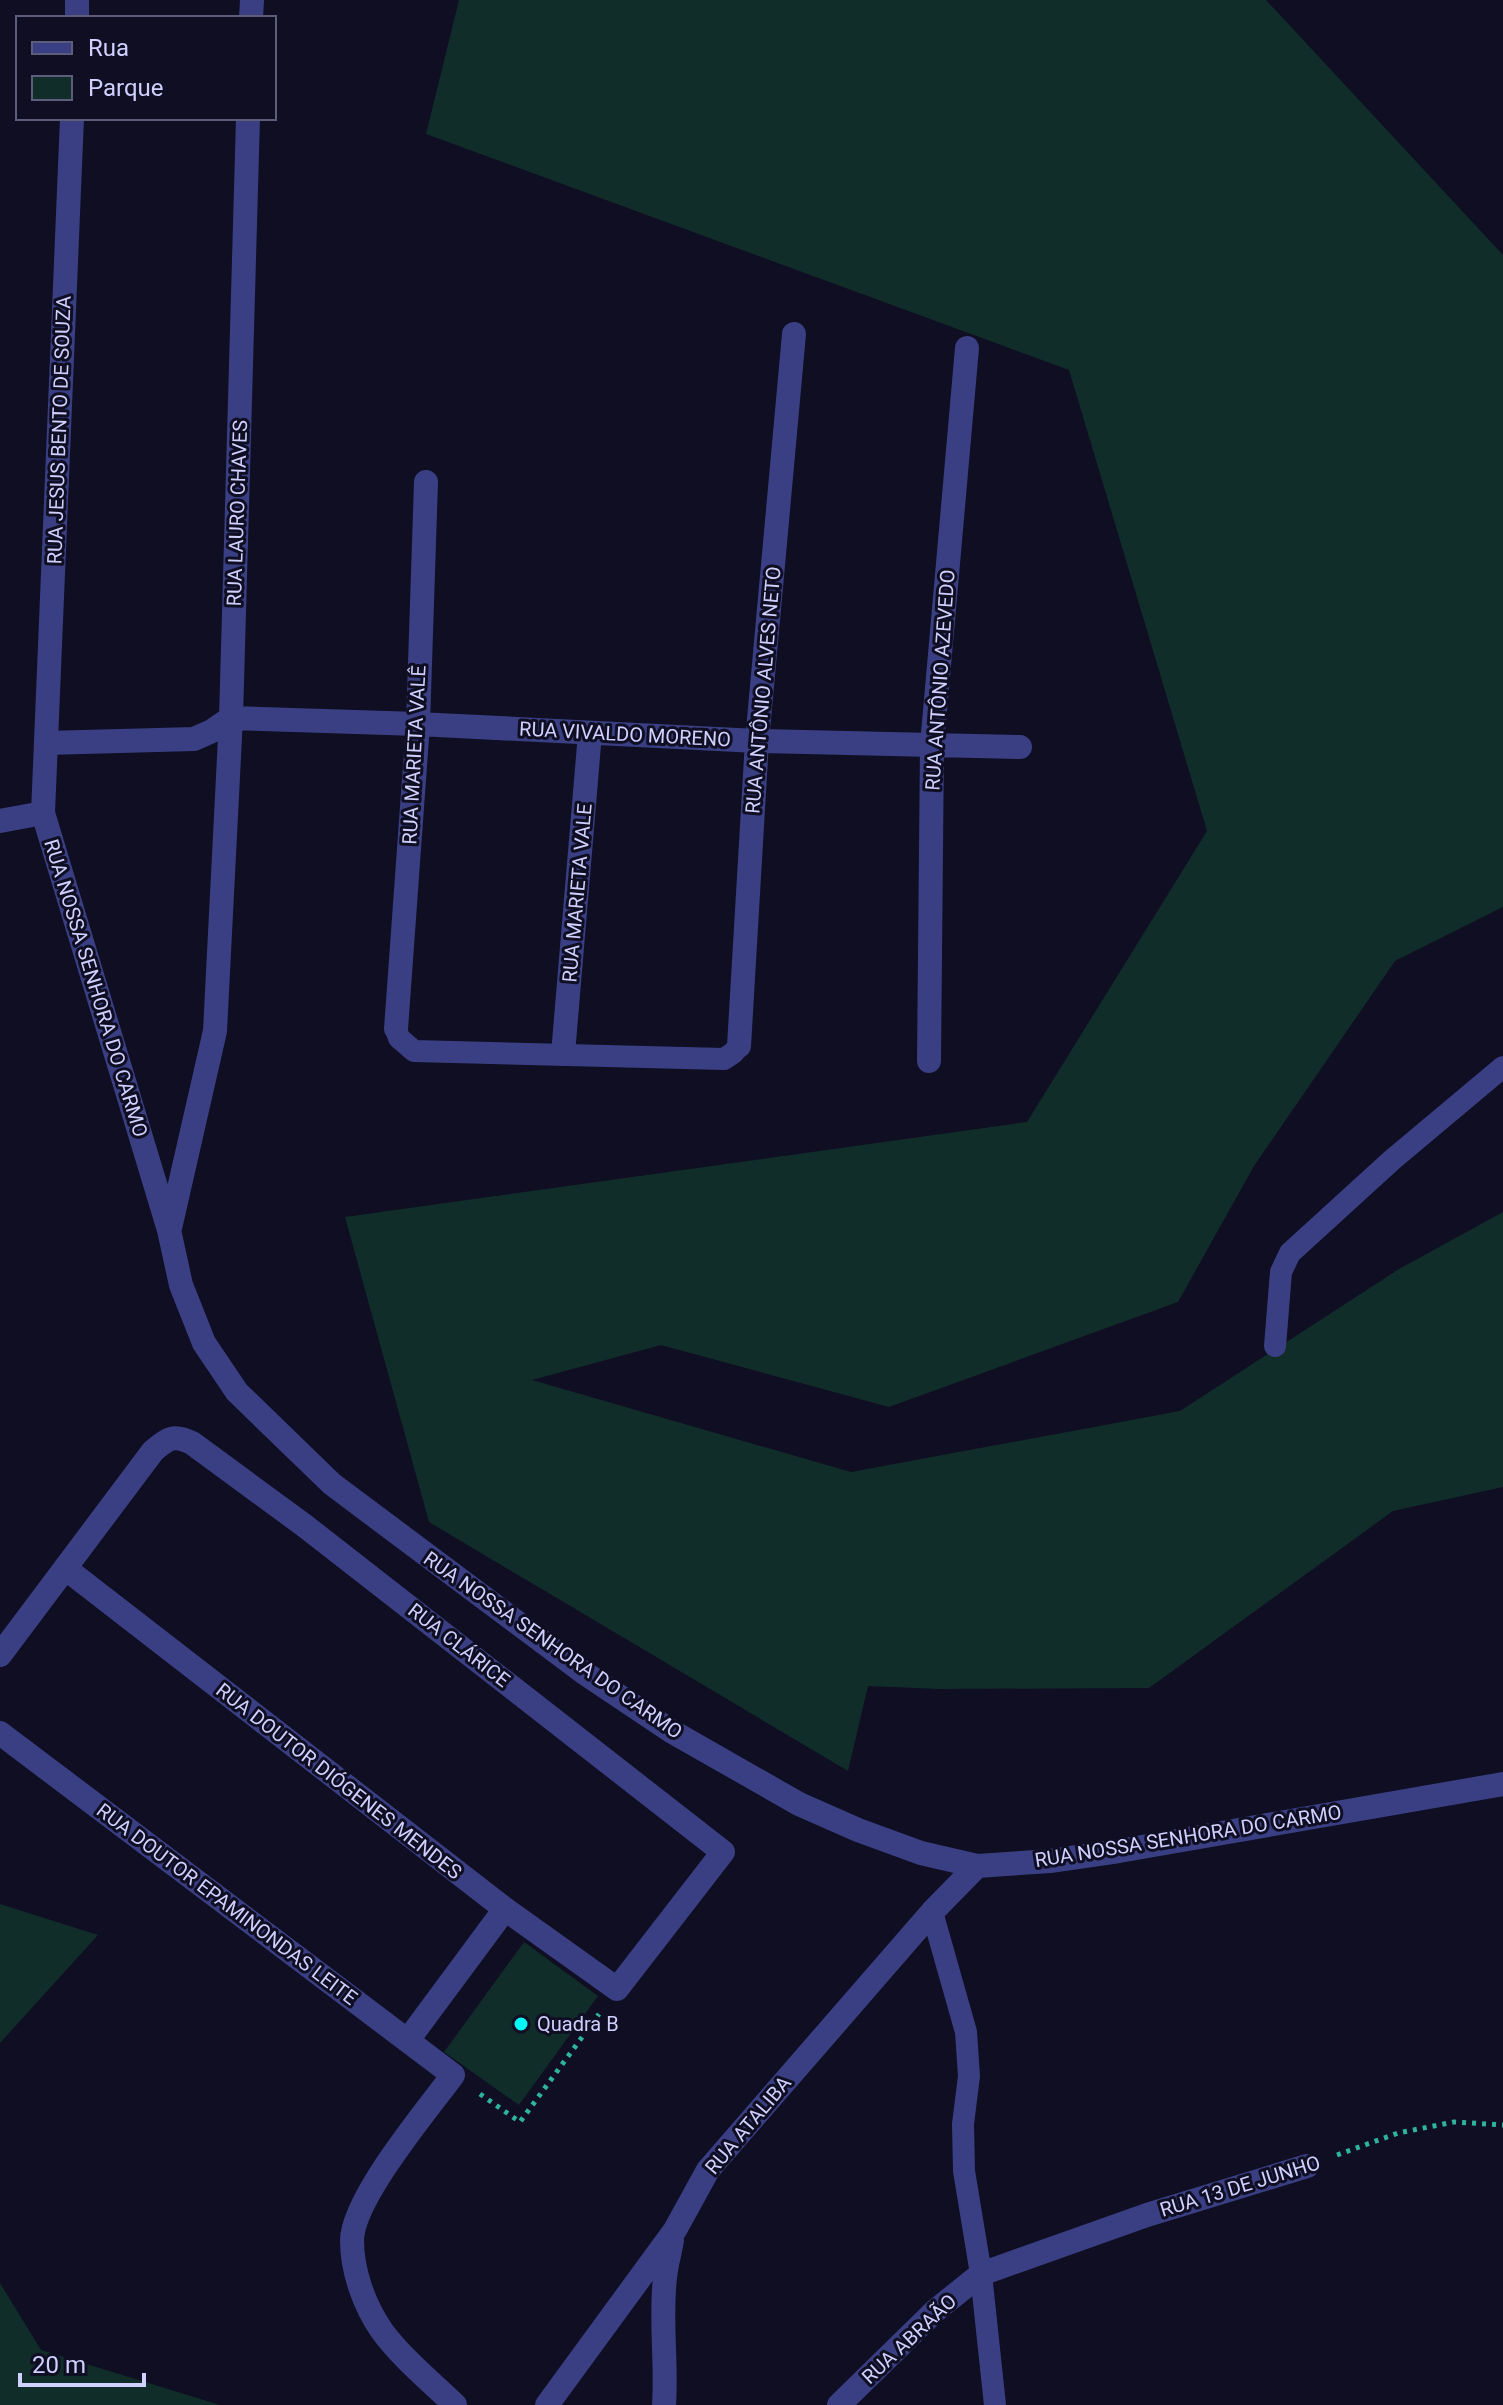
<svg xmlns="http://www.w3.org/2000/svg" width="1503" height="2405" font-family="Roboto,sans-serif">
	<rect width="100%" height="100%" fill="#0f0e23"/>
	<!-- green -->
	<path fill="#112d29" d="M459 0H1266L1503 255V907L1395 961 1254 1166 1178 1302 889 1407 661 1345 532 1380 851 1472 1180 1411 1399 1269 1503 1212V1487L1393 1511 1149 1688 939 1689 868 1686 848 1771 429 1522 345 1217 1027 1122 1207 831 1069 370 426 134Z
		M0 1904 98 1935 0 2043Z
		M524 1942 598 1996 519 2105 444 2052Z
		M0 2283 41 2350 220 2405H0Z"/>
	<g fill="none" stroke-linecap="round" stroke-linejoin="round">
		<!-- path -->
		<path stroke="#2fb49c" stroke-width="5" stroke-dasharray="4 6" stroke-linecap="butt" d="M480 2094 520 2122 599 2014
			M1337 2155 1398 2133 1454 2122 1503 2125"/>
		<!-- lane -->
		<path stroke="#393f82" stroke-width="22" d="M396 1029 399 1038 414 1051 724 1059 733 1053 739 1046
			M1275 1346 1281 1272 1290 1253 1392 1160 1503 1067
			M932 1912 966 2032 969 2076 963 2124 964 2171 981 2274 995 2405"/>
		<!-- street -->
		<path stroke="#393f82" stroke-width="24" d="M77 18V0
			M251 18 252 0
			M72 118 43 813 169 1230 181 1285 204 1343 237 1392 332 1484 583 1672 671 1731 799 1804 858 1830 921 1853 977 1866 1050 1861 1119 1851 1503 1784
			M231 718 418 724 757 741 1020 747
			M46 743 194 739 212 731 231 718
			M0 821 43 813
			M396 1029 418 724 426 482
			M739 1046 757 741 794 334
			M563 1054 590 733
			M929 1061 932 745 967 348
			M170 1228 215 1031 231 718 248 118
			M0 1655 153 1451C168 1438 174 1434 192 1443L305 1526 723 1852 617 1989 505 1909 65 1568
			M0 1733 453 2075C427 2110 353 2198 352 2240 352 2271 364 2305 382 2331 400 2356 432 2383 455 2405
			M408 2040 505 1909
			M547 2405 675 2230 708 2170 932 1912 977 1866
			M664 2405C667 2363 660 2320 665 2278 666 2265 670 2253 672 2240
			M839 2405 935 2311 981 2274 1147 2215 1307 2166"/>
	</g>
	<!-- markers -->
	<circle fill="#02faf5" stroke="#0f0e23" stroke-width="3" cx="521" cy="2024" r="8"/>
	<g text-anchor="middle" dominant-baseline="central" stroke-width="6" stroke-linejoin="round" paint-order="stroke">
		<!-- street labels -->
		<g font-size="20" fill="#d0d0ff" stroke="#0f0e23">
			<text transform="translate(59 430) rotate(-88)">RUA JESUS BENTO DE SOUZA</text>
			<text transform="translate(237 513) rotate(-88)">RUA LAURO CHAVES</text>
			<text transform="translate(940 680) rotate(-86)">RUA ANTÔNIO AZEVEDO</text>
			<text transform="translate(763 690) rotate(-85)">RUA ANTÔNIO ALVES NETO</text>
			<text transform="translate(625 734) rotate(3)">RUA VIVALDO MORENO</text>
			<text transform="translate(414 755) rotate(-87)">RUA MARIETA VALÊ</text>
			<text transform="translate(577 893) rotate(-85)">RUA MARIETA VALE</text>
			<text transform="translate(96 988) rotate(73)">RUA NOSSA SENHORA DO CARMO</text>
			<text transform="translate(459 1645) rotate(38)">RUA CLÁRICE</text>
			<text transform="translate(553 1645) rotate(35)">RUA NOSSA SENHORA DO CARMO</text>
			<text transform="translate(339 1781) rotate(38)">RUA DOUTOR DIÓGENES MENDES</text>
			<text transform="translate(1188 1836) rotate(-9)">RUA NOSSA SENHORA DO CARMO</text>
			<text transform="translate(227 1904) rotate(37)">RUA DOUTOR EPAMINONDAS LEITE</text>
			<text transform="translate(748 2125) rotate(-50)">RUA ATALIBA</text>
			<text transform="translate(1240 2186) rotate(-17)">RUA 13 DE JUNHO</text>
			<text transform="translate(909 2339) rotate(-43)">RUA ABRAÃO</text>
		</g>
		<!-- poi labels -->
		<g font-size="20" fill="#d0d0ff" stroke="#0f0e23" text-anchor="start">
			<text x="537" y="2024">Quadra B</text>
		</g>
	</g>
	<!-- legend -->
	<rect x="16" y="16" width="260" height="104" fill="#0f0e23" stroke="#5c5c7b" stroke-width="2"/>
	<rect x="32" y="42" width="40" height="12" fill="#393f82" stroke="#5c5c7b" stroke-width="2"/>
	<text x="88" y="56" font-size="24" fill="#d0d0ff">Rua</text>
	<rect x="32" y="76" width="40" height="24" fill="#112d29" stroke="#5c5c7b" stroke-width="2"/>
	<text x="88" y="96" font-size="24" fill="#d0d0ff">Parque</text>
	<!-- scale -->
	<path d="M20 2373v12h124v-12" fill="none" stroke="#d0d0ff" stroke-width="4"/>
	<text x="32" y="2373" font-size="24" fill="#d0d0ff" stroke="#0f0e23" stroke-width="6" paint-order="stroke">20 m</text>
</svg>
